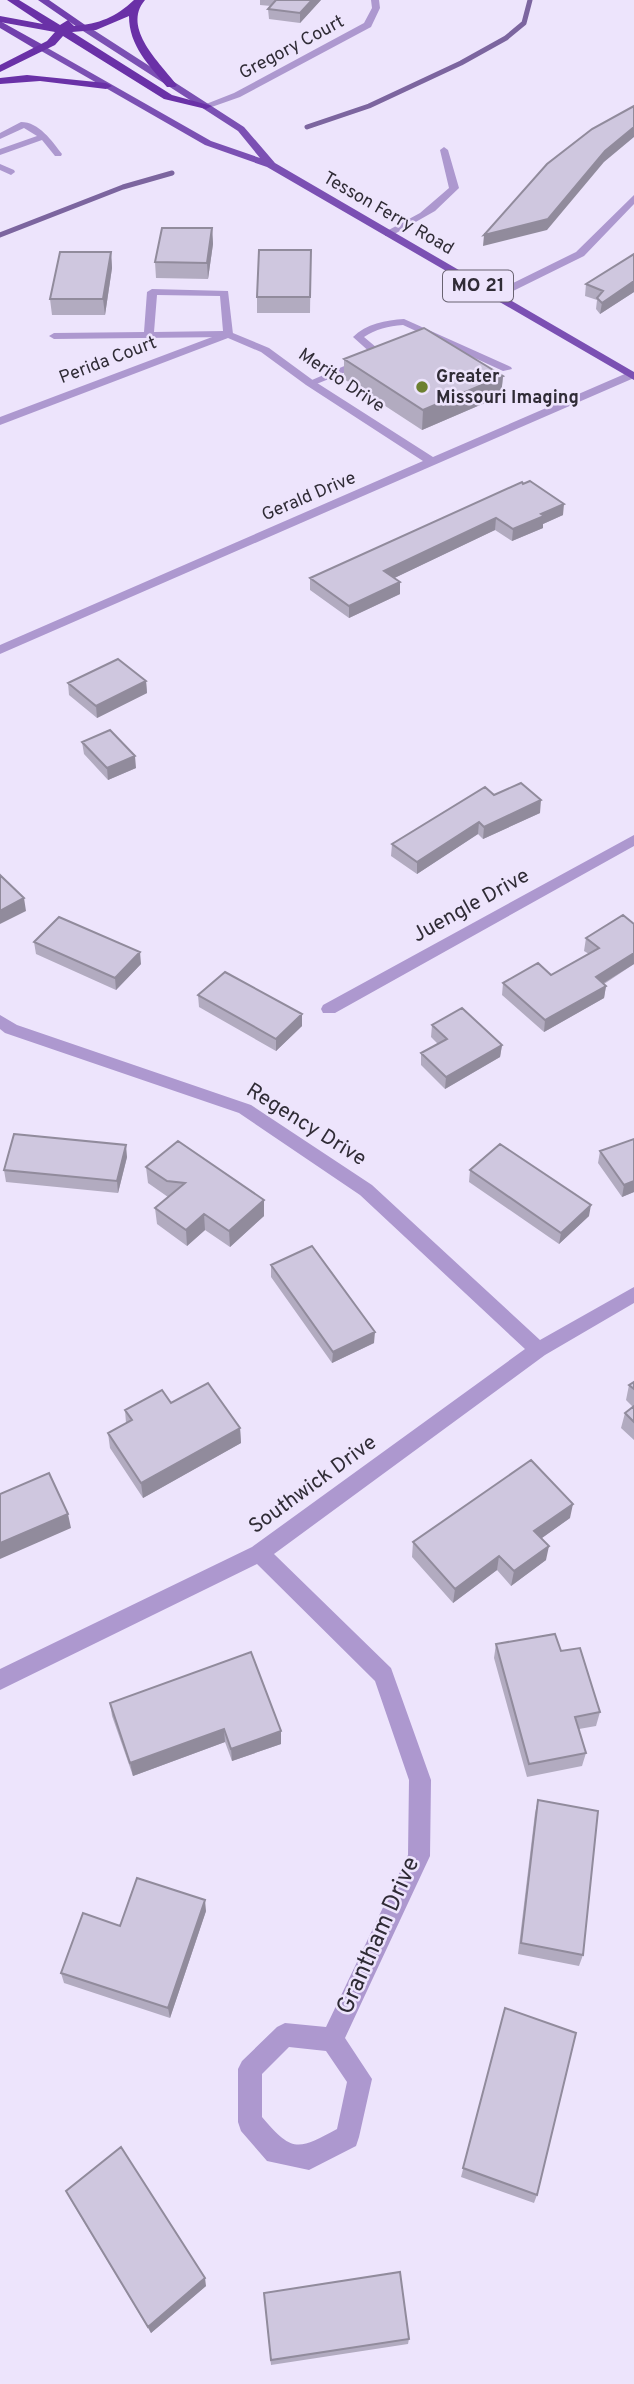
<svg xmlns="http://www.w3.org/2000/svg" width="634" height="2384" font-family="Overpass,sans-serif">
	<rect width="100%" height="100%" fill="#ede4fc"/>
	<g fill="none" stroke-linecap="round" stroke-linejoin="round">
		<!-- stream -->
		<path stroke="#7c659f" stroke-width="5" d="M307 127 369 106 461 63 506 38 524 23 530 0
			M0 235 123 187 172 173"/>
		<!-- service -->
		<path fill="#ad98cf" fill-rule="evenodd" d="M21 122C39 122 52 141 62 154L61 156H55L42 140 0 155V149L37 136 24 128 0 139V133Z
			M444 147 448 150 459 188 435 211 391 236H385V232L420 213 449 188 440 150Z
			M0 164 14 170 15 172 11 175 0 170Z
			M152 289 228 291 233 334 228 337 54 339 49 336 54 333 144 332 147 292ZM157 295 220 296 223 331 154 332Z
			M404 319 511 367 512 369 503 371 403 325C388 326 376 329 364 337L383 353V357L314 385 305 383 372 354 353 337C366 324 386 320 404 319Z"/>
		<!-- minor -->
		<path fill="#ad98cf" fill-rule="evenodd" d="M371 0H379L380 8 371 27 240 97 206 109 201 106 234 93 364 23 372 8Z
			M634 195V204L584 256 499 298H491V294L576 252Z
			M228 331 269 348 314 381 433 457 627 373 634 372V378L0 654V645L423 461 306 385 261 352 228 338 0 425V417Z
			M634 835V846L335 1013H323L321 1009 323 1005Z
			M0 1015 17 1025 251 1105 372 1185 540 1340 634 1287V1303L545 1355 274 1554 391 1668 431 1780 430 1856 345 2038 372 2079 359 2137 356 2146 309 2170 267 2161 241 2131 238 2122V2069L242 2061 277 2027 285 2023 326 2027 408 1855 409 1780 375 1681 257 1564 0 1690V1669L252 1547 525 1349 360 1195 239 1113 5 1033 0 1029ZM289 2047 326 2051 347 2082 337 2129C297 2151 292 2152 262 2117V2074Z"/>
		<!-- primary -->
		<path fill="#7b50b3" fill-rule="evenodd" d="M83 27H89L244 127 275 163 634 372V380L267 167 205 145 36 48 44 46 211 141 260 158 238 131 83 31Z"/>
		<!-- trunk -->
		<path fill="#7240ad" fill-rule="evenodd" d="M38 0H49L91 29 83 31Z
			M0 21 45 46 46 48 37 50 0 28Z"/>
		<!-- motorway -->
		<path fill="#6a31a7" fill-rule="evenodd" d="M7 0H19L60 25 68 20 74 26C99 24 116 17 134 0H145C121 28 161 64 177 85L175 87H167C149 65 129 46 129 16L96 30 72 32 172 95 212 106 206 109 164 99 63 36 55 45 0 72V65L47 41 55 32 0 22V16L43 24Z
			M27 75 106 83 112 86 106 89 40 81 0 84V78Z"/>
	</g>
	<!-- wall -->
	<path fill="#b2abc0" d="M260 0H321L300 23 269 19 268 9 271 6 260 5Z
		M212 228 213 244 208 279 156 278 155 262Z
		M311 250 310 313H257V297Z
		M111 252 112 268 105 315H52L50 299Z
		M634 254V292L600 314 596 309 597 300 585 296 586 284Z
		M344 359 503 376 501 396 422 430 344 379Z
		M523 484 563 515 543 524V528L512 541 495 530 394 578 400 594 349 618 310 590V578Z
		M146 681 147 693 97 718 69 695 68 683Z
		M82 742 136 768 108 780 84 754Z
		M494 795 540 813 483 839 478 834 417 874 391 856 392 844Z
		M634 924V964L604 984 606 986 604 998 544 1032 502 995 503 983 551 975 589 954 584 951 586 938Z
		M34 942 141 964 116 990 36 954Z
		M198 995 302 1026 276 1051 199 1007Z
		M432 1025 502 1045 500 1057 445 1089 421 1065V1053L438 1044 431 1037Z
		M634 1139V1192L622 1197 598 1163 600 1151Z
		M127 1157 118 1193 6 1182 4 1170Z
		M146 1167 264 1216 230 1247 205 1230 187 1246 157 1224 155 1208 168 1197 148 1183Z
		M470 1170 589 1216 559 1244 469 1182Z
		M271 1265 374 1343 332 1363 271 1277Z
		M634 1382V1440L621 1428 625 1413 633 1407 626 1400 629 1385Z
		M171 1403 240 1428 241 1443 143 1498 110 1448 108 1433 126 1423 125 1410Z
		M570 1518 542 1538 546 1560 511 1586 497 1570 453 1603 412 1557 413 1542Z
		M496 1644 561 1651 600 1712 596 1726 579 1729 586 1753 582 1766 527 1777 494 1658Z
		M110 1703 281 1744 232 1761 225 1742 133 1776 112 1716Z
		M538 1800 583 1955 579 1966 518 1954 535 1813Z
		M206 1911 170 2018 64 1983 61 1973 120 1926Z
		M505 2008 537 2195 534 2203 461 2177Z
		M66 2191 206 2286 151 2333 70 2199Z
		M264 2293 409 2339 408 2344 271 2365Z"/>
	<!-- shaded-wall -->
	<path fill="#918b9c" d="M312 0H321L300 23V13Z
		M634 127V137L604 162 547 230 483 246 484 235 605 151Z
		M212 228 213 244 208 279 207 263Z
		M111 252 112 268 105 315 103 299Z
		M634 281V292L600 314 602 303Z
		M503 376 501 396 422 430 423 410Z
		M564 504 563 515 543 524V528L512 541 513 529 541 514Z
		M496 518 495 530 384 583V571Z
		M400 582V594L349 618V606Z
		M146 681 147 693 97 718 96 706Z
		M135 756 136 768 108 780 107 768Z
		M541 800 540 813 483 839 484 827Z
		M479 822 478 834 417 874V862Z
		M24 898 26 911 0 924V911Z
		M140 952 141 964 116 990 115 978Z
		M634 953V964L594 989 596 977Z
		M606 986 604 998 544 1032 545 1020Z
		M302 1014V1026L276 1051V1039Z
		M502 1045 500 1057 445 1089 446 1077Z
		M126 1145 127 1157 118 1193 117 1181Z
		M634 1181V1192L622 1197 624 1185Z
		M264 1200V1216L230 1247 229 1231Z
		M591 1205 589 1216 559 1244 561 1233Z
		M204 1214 205 1230 187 1246 186 1230Z
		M375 1332 374 1343 332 1363 333 1352Z
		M240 1428 241 1443 143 1498 141 1483Z
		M573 1504 570 1518 532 1545 534 1531Z
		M68 1514 71 1528 0 1559V1543Z
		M549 1546 546 1560 511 1586 514 1571Z
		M499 1556 497 1570 453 1603 455 1589Z
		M224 1729 225 1742 133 1776 130 1763Z
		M281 1731V1744L232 1761 231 1749Z
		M205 1900 206 1911 170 2018 168 2008Z
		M205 2278 206 2286 151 2333 148 2327Z"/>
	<!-- building -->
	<path fill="#cfc7df" stroke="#918b9c" stroke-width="2" d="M276 0H312L300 13 268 9Z
		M634 106V127L605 151 548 219 484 235 547 164 592 129Z
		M162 228H212L207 263 155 262Z
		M259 250H311L310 297H257Z
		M60 252H111L103 299H50Z
		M634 254V281L602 303 597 298 603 291 586 284Z
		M424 328 503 376 423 410 344 359Z
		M530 481 564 504 541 514 544 516 513 529 496 518 384 571 400 582 349 606 310 578 522 482 523 484Z
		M118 659 146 681 96 706 68 683Z
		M110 730 135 756 107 768 82 742Z
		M521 783 541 800 484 827 479 822 417 862 392 844 485 787 494 795Z
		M0 875 24 898 0 911Z
		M623 915 634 924V953L596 977 606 986 545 1020 503 983 538 963 551 975 599 948 586 938Z
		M59 917 140 952 115 978 34 942Z
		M225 972 302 1014 276 1039 198 995Z
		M462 1008 502 1045 446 1077 421 1053 447 1039 432 1025Z
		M14 1134 126 1145 117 1181 4 1170Z
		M634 1139V1181L624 1185 600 1151Z
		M178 1141 264 1200 229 1231 204 1214 186 1230 155 1208 185 1183 167 1181 146 1167Z
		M500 1144 591 1205 561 1233 470 1170Z
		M312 1246 375 1332 333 1352 271 1265Z
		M634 1382V1389L629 1385Z
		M208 1383 240 1428 141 1483 108 1433 132 1420 125 1410 162 1390 171 1403Z
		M634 1406V1422L625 1413Z
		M531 1460 573 1504 534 1531 549 1546 514 1571 499 1556 455 1589 413 1542Z
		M49 1473 68 1514 0 1543V1494Z
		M555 1634 561 1651 580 1648 600 1712 575 1717 586 1753 529 1764 496 1644Z
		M251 1652 281 1731 231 1749 224 1729 130 1763 110 1703Z
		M538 1800 598 1811 583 1955 521 1943Z
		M137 1878 205 1900 168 2008 61 1973 83 1913 120 1926Z
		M505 2008 576 2033 537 2195 463 2168Z
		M121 2147 205 2278 148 2327 66 2191Z
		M400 2272 409 2339 271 2360 264 2293Z"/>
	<!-- markers -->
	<circle fill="#6d8031" stroke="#ede4fc" stroke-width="2.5" cx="422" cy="387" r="7"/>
	<g text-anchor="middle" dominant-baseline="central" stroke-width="5" stroke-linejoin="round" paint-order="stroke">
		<!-- far-street labels -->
		<g font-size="18" fill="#302c36" stroke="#ede4fc">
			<text transform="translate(292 48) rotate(-28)">Gregory Court</text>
			<text transform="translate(388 214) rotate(30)">Tesson Ferry Road</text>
			<text transform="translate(108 361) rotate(-21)">Perida Court</text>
			<text transform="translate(341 381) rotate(34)">Merito Drive</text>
			<text transform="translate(309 497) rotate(-23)">Gerald Drive</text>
		</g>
		<!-- far-poi labels -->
		<g font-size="18" font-weight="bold" fill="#302c36" stroke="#ede4fc" text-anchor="start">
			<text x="436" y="377">Greater<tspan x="436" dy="21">Missouri Imaging</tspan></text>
		</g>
		<!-- shield labels -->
		<rect fill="#ede4fc" stroke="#696371" stroke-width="2" x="443" y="270.5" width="70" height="31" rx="5"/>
		<g font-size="19" font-weight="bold" fill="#302c36">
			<text x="478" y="286">MO 21</text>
		</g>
		<!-- street labels -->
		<g font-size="21" fill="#302c36" stroke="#ede4fc">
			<text transform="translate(471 906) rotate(-29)">Juengle Drive</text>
			<text transform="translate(306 1125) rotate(32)">Regency Drive</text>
			<text transform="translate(313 1485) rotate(-36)">Southwick Drive</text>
		</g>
		<!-- near-street labels -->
		<g font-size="24" fill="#302c36" stroke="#ede4fc">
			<text transform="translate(379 1936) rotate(-66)">Grantham Drive</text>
		</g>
	</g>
</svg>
